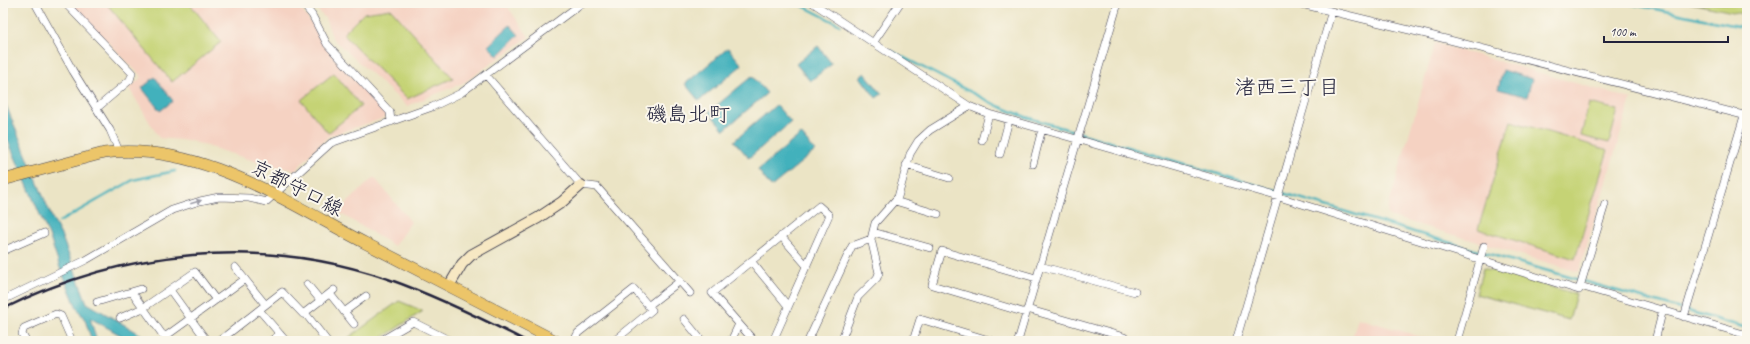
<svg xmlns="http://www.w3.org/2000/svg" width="1750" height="344" font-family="Caveat,'Klee One',sans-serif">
	<rect width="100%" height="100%" fill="#fbf7ec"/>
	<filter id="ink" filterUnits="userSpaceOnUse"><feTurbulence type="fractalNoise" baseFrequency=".025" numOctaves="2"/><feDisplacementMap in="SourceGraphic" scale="8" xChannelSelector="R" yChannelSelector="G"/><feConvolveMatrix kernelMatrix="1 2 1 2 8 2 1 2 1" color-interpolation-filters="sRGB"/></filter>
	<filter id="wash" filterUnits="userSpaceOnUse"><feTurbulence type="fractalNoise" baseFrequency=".012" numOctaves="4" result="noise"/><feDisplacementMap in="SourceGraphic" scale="16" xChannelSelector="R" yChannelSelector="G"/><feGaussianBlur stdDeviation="0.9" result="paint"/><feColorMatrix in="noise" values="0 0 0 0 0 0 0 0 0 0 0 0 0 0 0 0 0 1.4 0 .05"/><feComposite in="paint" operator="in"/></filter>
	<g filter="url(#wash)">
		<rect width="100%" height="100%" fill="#ebe4c5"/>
		<!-- built -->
		<path fill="#f5d2c2" d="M69 3H296L314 26 324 46 386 114 385 118 329 136 319 145 296 170 270 166 191 141 159 138 129 88 142 77Z
			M311 3H505L529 37 465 82 407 106 333 39 325 18Z
			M1435 43 1631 99 1579 272 1389 216 1387 212Z
			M374 177 411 222 394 246 338 212Z
			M1358 318 1435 341H1351Z"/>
		<!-- green -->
		<path fill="#c5d374" stroke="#747a58" d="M106 3H189L221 42 172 82Z
			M1690 3H1747V15Z
			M391 9 453 78 407 99 343 34 364 13Z
			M334 73 361 106 328 133 301 100Z
			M1589 103 1618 110 1609 143 1581 136Z
			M1511 121 1608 150 1575 259 1478 229Z
			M1483 268 1576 294 1569 320 1476 294Z
			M399 301 423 311 377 341H344Z"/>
		<!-- water -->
		<path fill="#42b1bc" stroke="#326a7c" d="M510 25 519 35 498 56 488 46Z
			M818 46 832 64 810 81 796 64Z
			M728 48 742 65 699 101 685 84Z
			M1503 70 1532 79 1527 97 1498 89Z
			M865 73 882 94 876 98 860 77Z
			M752 76 767 93 724 130 709 112Z
			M155 77 173 101 160 111 142 88Z
			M3 98 53 220 62 237 87 303 152 341H131L90 318 97 341H92L85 320 77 308 60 268 50 238 3 129Z
			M776 105 791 122 749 158 734 141Z
			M801 134 815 151 771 187 758 170Z"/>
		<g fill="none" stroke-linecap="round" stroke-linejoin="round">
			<!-- stream -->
			<path stroke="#42b1bc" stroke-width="2.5" d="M797 3 840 25
				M1626 3 1747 28
				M891 51 998 106 1026 117 1468 248 1747 328
				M59 222 133 180 175 171"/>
		</g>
	</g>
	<g filter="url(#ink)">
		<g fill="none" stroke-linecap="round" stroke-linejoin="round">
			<!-- street casing -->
			<g stroke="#403f50" stroke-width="8">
				<path id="street" d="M35 3 73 71 110 130 119 151
					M65 3 132 73 130 80 97 108
					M302 3 312 15 327 44 390 112 391 122
					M813 3 969 106 989 114 1279 197 1579 290 1605 204
					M1297 3 1426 34 1747 116
					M873 43 900 3
					M486 75 581 185 597 187 690 293
					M982 140 989 114
					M1000 154 1009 120
					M1033 164 1042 129
					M906 165 949 178
					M895 201 938 214
					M873 232 930 248
					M781 236 807 266
					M3 251 44 233
					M751 261 788 306
					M1040 266 1135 292
					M235 267 265 304
					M307 284 321 301
					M1580 286 1747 335
					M170 290 207 341
					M132 292 162 334 166 336 245 279
					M330 294 354 324
					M3 300 86 260 172 210 200 201 219 197 249 198 266 202 331 143 432 107 461 93 582 3
					M97 302 141 289
					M648 306 680 281
					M1027 309 1124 337
					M260 311 286 341
					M344 312 366 296
					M305 313 327 341
					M1026 313 932 285 942 251 1036 278
					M1684 317 1744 116
					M120 318 143 308 195 272 216 300
					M684 319 702 341
					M26 341 22 334 24 328 56 314 61 316 72 341
					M219 341 282 292 303 314 334 290
					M271 341 280 334
					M380 341 413 322 451 341
					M574 341 578 333 634 289 652 310 614 341
					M731 341 739 324
					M754 341 712 293 819 206 829 215 773 341
					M808 341 852 246 871 239
					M841 341 858 297 877 278 879 273 871 239 875 223 898 197 910 154 918 141 930 130 969 106
					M913 341 920 319 992 341
					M1018 341 1118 3
					M1236 341 1331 14
					M1457 341 1484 246
					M1655 341 1663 309"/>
			</g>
			<!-- secondary casing -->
			<g stroke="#403f50" stroke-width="12">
				<path id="secondary" d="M449 286 462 264 471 255 538 218 562 202 581 185"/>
			</g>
			<!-- primary casing -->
			<g stroke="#403f50" stroke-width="12">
				<path id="primary" d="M3 180 104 153C198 141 286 202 365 243 429 276 492 308 556 341"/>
			</g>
			<!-- street -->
			<use href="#street" stroke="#fff" stroke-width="7"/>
			<!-- secondary -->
			<use href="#secondary" stroke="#f7e8c3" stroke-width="10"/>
			<!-- primary -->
			<use href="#primary" stroke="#ecc569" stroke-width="11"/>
			<!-- rail -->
			<path stroke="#22223b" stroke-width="2.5" d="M3 309C122 249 261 235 388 279 436 296 481 318 526 341"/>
		</g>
		<!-- one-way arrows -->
		<defs><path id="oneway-solid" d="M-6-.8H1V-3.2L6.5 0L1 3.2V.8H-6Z"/></defs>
		<use fill="#9c9ca7" href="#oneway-solid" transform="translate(196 202) rotate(-17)"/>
	</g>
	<g text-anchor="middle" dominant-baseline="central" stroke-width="4" stroke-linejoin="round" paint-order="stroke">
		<!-- street labels -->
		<g font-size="20" fill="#22223b" stroke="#fbf7ec">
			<text transform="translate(297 188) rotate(27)">京都守口線</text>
		</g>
		<!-- neighbourhood labels -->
		<g font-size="21" fill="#22223b" stroke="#fbf7ec">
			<text x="1287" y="87">渚西三丁目</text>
			<text x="688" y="114">磯島北町</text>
		</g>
	</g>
	<!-- margin -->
	<rect width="1750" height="344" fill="none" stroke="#fbf7ec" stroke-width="16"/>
	<!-- scale -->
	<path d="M1604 36v6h124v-6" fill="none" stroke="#22223b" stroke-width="2"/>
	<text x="1610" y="36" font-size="12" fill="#22223b" stroke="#fbf7ec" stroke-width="3" paint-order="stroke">100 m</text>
</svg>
